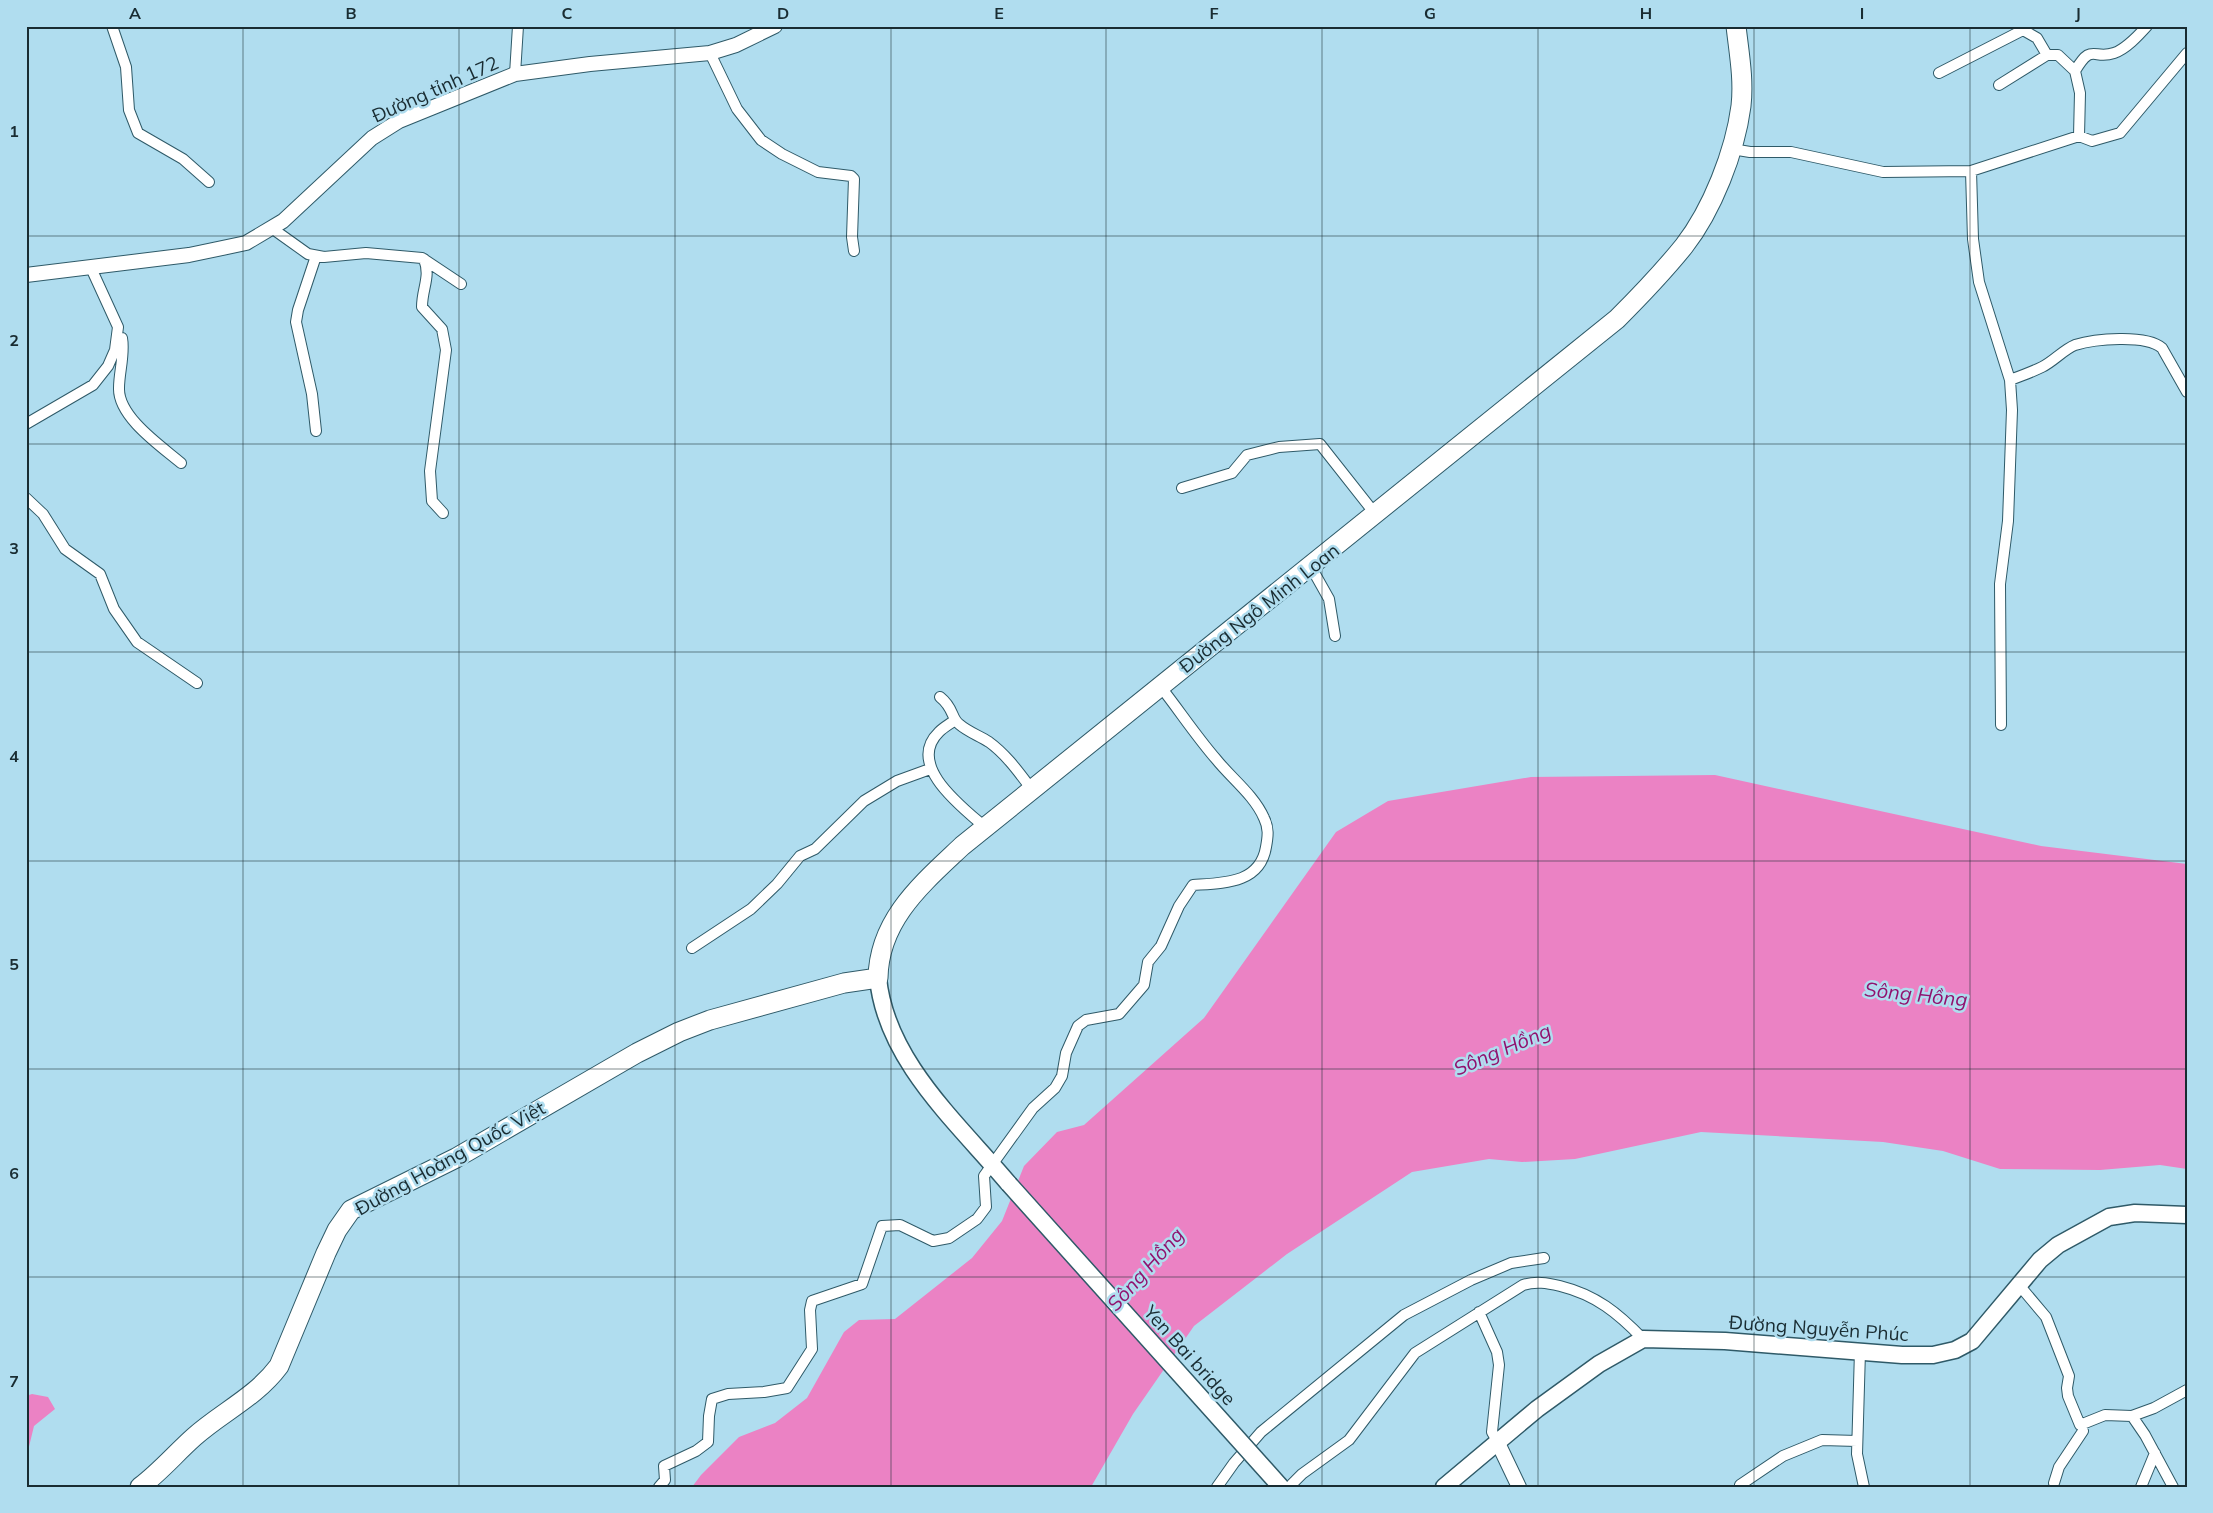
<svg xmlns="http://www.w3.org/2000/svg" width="2213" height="1513" font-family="Mulish,sans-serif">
	<rect width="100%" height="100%" fill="#b0ddef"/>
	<!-- water -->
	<path fill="#eb82c4" d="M1715 775 2041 846 2187 864V1169L2160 1165 2100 1170 2000 1169 1943 1151 1883 1142 1701 1132 1575 1159 1522 1162 1489 1159 1412 1172 1287 1254 1194 1326 1133 1414 1091 1487H692L701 1475 739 1437 775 1423 807 1398 844 1332 859 1320 895 1319 972 1258 1002 1221 1024 1166 1057 1132 1084 1125 1204 1018 1336 832 1388 801 1531 777Z
		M32 1394 48 1397 55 1409 34 1426 26 1459V1396Z"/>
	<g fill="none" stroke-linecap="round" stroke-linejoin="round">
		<!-- street casing -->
		<g stroke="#2f5a68" stroke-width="12">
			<path id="street" d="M112 26 126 67 129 110 138 133 183 159 209 182
				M710 53 737 109 761 140 782 154 818 172 851 176 854 179 852 237 854 251
				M1939 73 2023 30 2037 38 2047 55
				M515 74 518 26
				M1999 85 2047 55H2058L2075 71
				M2079 136 2080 93 2075 71C2092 42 2093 60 2114 53 2126 49 2138 36 2147 26
				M1732 149 1750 152H1791L1883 172 1971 171 2079 136 2092 141 2120 133 2187 53
				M1971 171 1973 239 1979 282 2010 380 2012 410 2008 521 2000 584 2001 725
				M273 229 308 254 324 257 366 253 422 258 461 284
				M424 259C431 277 422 288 422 307L442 329 446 350 430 471 432 501 443 513
				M122 338C125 354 119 372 119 388 118 417 161 446 181 463
				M2010 380C2021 376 2032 372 2042 367 2054 361 2063 350 2075 345 2094 339 2146 334 2162 348L2187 392
				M26 424 93 385 108 366 115 350 118 327 91 268
				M316 431 312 394 296 322 298 310 316 256
				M1182 488 1232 473 1247 455 1279 447 1320 444 1376 515
				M26 498 43 514 65 549 100 574 114 609 137 642 197 683
				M1311 567 1329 599 1335 636
				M940 697C954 708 951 718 959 724 968 732 980 736 989 742 1007 755 1020 774 1033 791
				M955 720C950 724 944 727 939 732 905 765 963 808 986 828
				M692 948 751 909 777 884 800 856 815 849 864 801 897 781 930 769
				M2019 1285 2046 1317 2069 1376 2067 1388 2068 1396 2080 1425 2105 1415 2132 1416 2154 1408 2187 1390
				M1479 1312 1497 1352 1499 1365 1492 1432 1497 1441
				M1860 1351 1857 1454 1864 1487
				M2132 1416 2145 1435 2173 1487
				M2054 1483 2059 1467 2083 1431
				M1740 1485 1783 1456 1822 1440 1857 1441
				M659 1487 665 1480 664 1466 696 1451 708 1442 709 1416 712 1399 728 1394 764 1392 787 1388 812 1349 810 1310 812 1301 862 1284 882 1226 900 1225 933 1241 949 1238 977 1219 986 1207 984 1176 1033 1108 1055 1088 1062 1076 1066 1053 1078 1026 1086 1020 1119 1014 1144 985 1148 962 1161 946 1179 906 1193 885C1223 883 1260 884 1266 847 1268 836 1269 828 1264 818 1254 795 1231 778 1216 759 1196 736 1179 710 1160 686
				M1217 1487 1234 1463 1261 1432 1404 1315 1471 1280 1511 1263 1544 1258
				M1289 1487 1302 1474 1349 1440 1415 1353 1523 1285C1536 1281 1547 1283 1560 1286 1596 1295 1618 1313 1643 1339
				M2141 1487 2155 1453"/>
		</g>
		<!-- secondary casing -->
		<g stroke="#2f5a68" stroke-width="16">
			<path id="secondary" d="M26 275 189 255 246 243 283 221 372 138 399 121 515 74 590 64 710 53 736 45 775 26
				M1497 1441 1519 1487"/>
		</g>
		<!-- primary casing -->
		<g stroke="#2f5a68" stroke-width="19">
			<path id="primary" d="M878 978C886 1061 958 1123 1009 1184
				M1444 1487 1537 1409 1599 1364 1643 1339 1725 1341 1902 1355H1933L1955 1350 1972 1341 2040 1260 2058 1245 2109 1217 2135 1213 2187 1215"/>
		</g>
		<!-- highway casing -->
		<g stroke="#2f5a68" stroke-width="21">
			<path id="highway" d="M140 1487C160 1472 176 1453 194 1437 222 1412 256 1397 279 1366L326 1253 337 1230 351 1210 456 1158 637 1053 679 1032 710 1020 844 983 878 978C879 919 923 883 962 846L1617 319C1640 296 1663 272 1684 246 1712 210 1735 152 1741 106 1744 79 1739 53 1736 26"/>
		</g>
		<!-- street -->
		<use href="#street" stroke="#fff" stroke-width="10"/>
		<!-- secondary -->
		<use href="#secondary" stroke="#fff" stroke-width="14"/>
		<!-- primary -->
		<use href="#primary" stroke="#fff" stroke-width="16"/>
		<!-- highway -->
		<use href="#highway" stroke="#fff" stroke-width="19"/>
		<!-- primary-bridge casing -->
		<g stroke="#2f5a68" stroke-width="19" stroke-linecap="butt">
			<path id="primary-bridge" d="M1009 1184 1281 1487"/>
		</g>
		<!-- primary-bridge -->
		<use href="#primary-bridge" stroke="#fff" stroke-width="16"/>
	</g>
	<!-- grid -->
	<path fill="none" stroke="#192c32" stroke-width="1" stroke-opacity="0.55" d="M243 26V1487M459 26V1487M675 26V1487M891 26V1487M1106 26V1487M1322 26V1487M1538 26V1487M1754 26V1487M1970 26V1487M26 236H2187M26 444H2187M26 652H2187M26 861H2187M26 1069H2187M26 1277H2187"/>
	<g text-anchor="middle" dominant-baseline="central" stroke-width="5" stroke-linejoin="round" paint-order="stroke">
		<!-- street labels -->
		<g font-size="19" fill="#192c32" stroke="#b0ddef">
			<text transform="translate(435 89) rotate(-24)">Đường tỉnh 172</text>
			<text transform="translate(1259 608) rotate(-38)">Đường Ngô Minh Loan</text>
			<text transform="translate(450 1158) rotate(-29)">Đường Hoàng Quốc Việt</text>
			<text transform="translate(1819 1328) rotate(4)">Đường Nguyễn Phúc</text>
			<text transform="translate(1190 1355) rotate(48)">Yen Bai bridge</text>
		</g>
		<!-- water labels -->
		<g font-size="20" font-style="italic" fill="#91126e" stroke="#b0ddef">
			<text transform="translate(1916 994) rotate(6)">Sông Hồng</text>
			<text transform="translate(1502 1049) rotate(-23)">Sông Hồng</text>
			<text transform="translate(1145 1269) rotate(-48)">Sông Hồng</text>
		</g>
	</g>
	<!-- border -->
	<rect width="2213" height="1513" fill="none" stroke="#b0ddef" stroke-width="55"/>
	<rect x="28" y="28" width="2158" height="1458" fill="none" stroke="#192c32" stroke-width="2"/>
	<g font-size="16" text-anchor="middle" font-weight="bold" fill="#192c32">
		<text x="135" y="19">A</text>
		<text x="351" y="19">B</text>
		<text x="567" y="19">C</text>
		<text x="783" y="19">D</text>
		<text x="999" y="19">E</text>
		<text x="1214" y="19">F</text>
		<text x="1430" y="19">G</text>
		<text x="1646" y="19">H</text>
		<text x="1862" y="19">I</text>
		<text x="2078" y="19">J</text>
		<text x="14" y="137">1</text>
		<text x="14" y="346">2</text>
		<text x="14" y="554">3</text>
		<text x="14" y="762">4</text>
		<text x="14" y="970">5</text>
		<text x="14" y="1179">6</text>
		<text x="14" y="1387">7</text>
	</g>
</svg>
